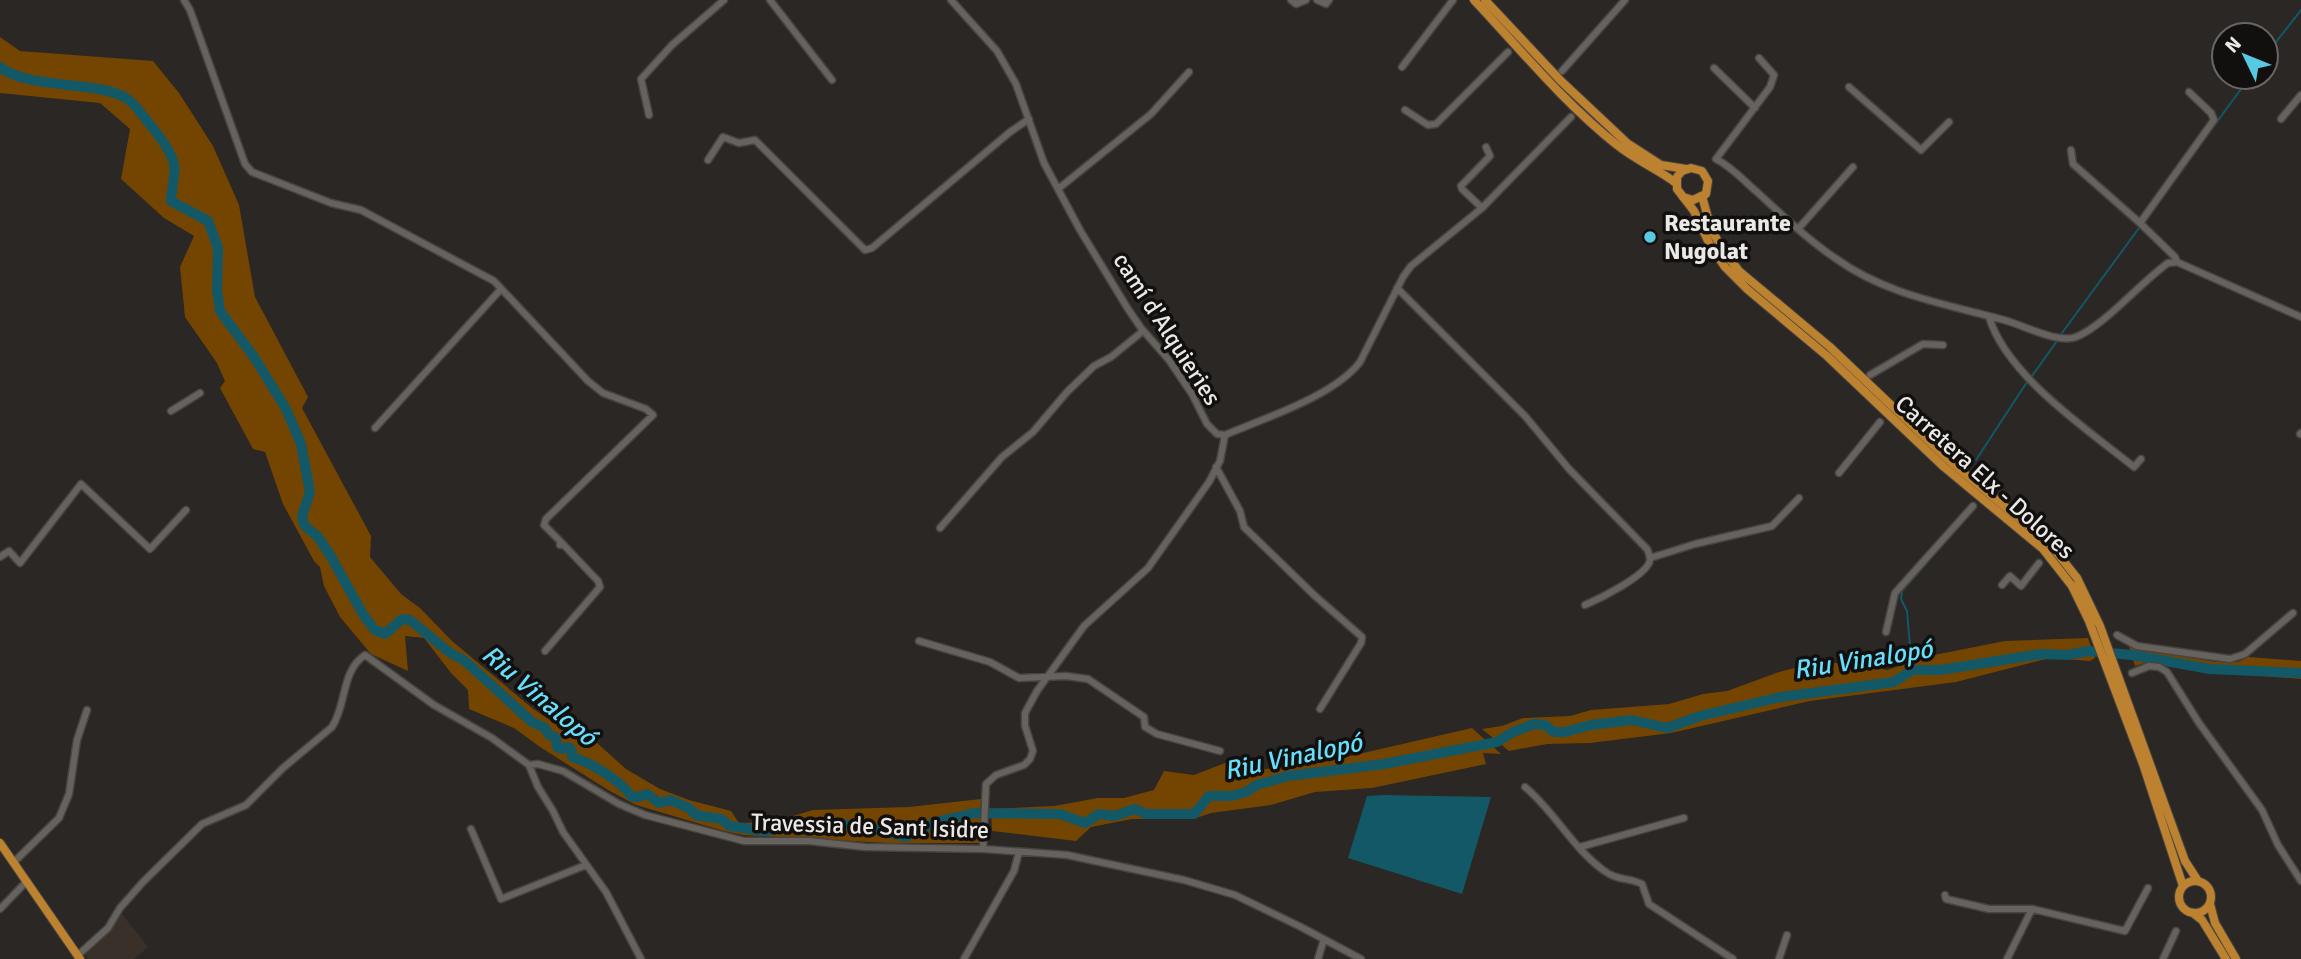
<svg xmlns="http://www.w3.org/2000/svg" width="2301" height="959" font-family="Signika,sans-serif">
	<rect width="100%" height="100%" fill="#2a2724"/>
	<!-- built -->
	<path fill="#383029" d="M122 914 148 947 134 959H88L85 954Z"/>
	<!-- green -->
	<path fill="#744501" d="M0 37 20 51 153 61 179 93 213 146 239 205 255 297 308 397 302 408 371 536 370 557 401 594 420 608 452 641 532 708 554 723 596 742 626 769 660 789 689 800 731 811 739 823 773 822 813 810 909 807 981 799 979 843H888L743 835 724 831 636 805 608 790 540 747 514 728 469 709 468 690 451 673 424 638 405 636 408 671 371 654 340 617 324 586 320 567 314 561 283 504 265 452 253 449 220 388 225 381 217 363 185 317 180 267 194 236 164 218 121 179 130 129 100 103 0 93Z
		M2088 638 2095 658 2090 661 2050 658 1956 682 1810 701 1671 733 1590 743 1547 744 1509 751 1482 729 1502 726 1523 718 1570 716 1591 710 1669 704 1703 694 1727 691 1779 672 1818 662 1866 665 1887 670 1929 656 2005 641Z
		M2129 647 2216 662H2238L2248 657 2301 661V679L2199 671 2148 662 2135 666Z
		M1472 728 1501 754 1483 753 1486 764 1372 788 1315 792 1271 805 1211 813 1193 819H1132L1091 827 1076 841 992 831 991 809 1054 806 1098 798H1124L1154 790 1164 771 1194 775 1225 763 1248 771 1324 762Z"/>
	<!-- water -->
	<path fill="#135866" d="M1383 795 1491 797 1462 894 1348 858 1367 796Z"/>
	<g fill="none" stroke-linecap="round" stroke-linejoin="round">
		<!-- stream -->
		<path stroke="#135866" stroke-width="2" d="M2266 55 2301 10
			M2216 123 2250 77
			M2062 333 2139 228
			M2032 376 2057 341
			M1976 460 2027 382
			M1912 670 1907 611 1901 599 1902 591 1936 552"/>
		<!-- river -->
		<path stroke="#135866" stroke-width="10" d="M0 67C29 90 96 80 126 98 136 104 144 118 152 127 160 137 171 151 174 164 176 176 171 189 171 201L208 221 218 248 217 290 220 311 254 357 286 409 301 444 310 492 302 516 304 525 318 537 330 555 364 616 375 630 385 634 402 619 410 620 449 652 465 661 532 722 545 728 548 734 556 738 557 747 562 749 568 747 572 751V757C590 762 621 781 631 796L638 797 647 794 659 803 670 800 689 808 696 815 721 819 730 826 764 831 813 823 857 825 906 837 935 822 974 813 1060 814 1085 823 1099 814 1114 816 1135 809 1146 814H1194L1209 796H1231L1246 792 1257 785 1288 776 1384 764 1497 742 1513 732 1534 724 1545 725 1554 732H1565L1591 725 1632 720 1667 728 1700 716 1781 697 1894 682 1912 670H1940L2041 654 2067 655 2089 651 2132 655 2210 669 2301 673"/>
		<!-- minor casing -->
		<g stroke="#474441" stroke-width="9">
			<path id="minor" d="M184 0 190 10 245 164 252 172 331 203 361 210 494 281 588 381 603 393 646 409 653 415 546 519 544 525 560 541V545
				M770 0 832 80
				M951 0 997 51 1016 84 1044 163 1080 230 1128 309 1141 328 1169 360 1192 394 1207 424 1217 434 1225 435C1265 418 1334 396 1360 362L1403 277 1411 266 1482 208 1571 117
				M1291 0 1296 4 1306 0
				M1317 0 1326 4 1329 0
				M1759 58 1774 75 1770 87 1716 159C1732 167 1744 181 1757 192 1782 215 1807 239 1835 258 1886 295 1946 304 2004 320 2023 325 2058 344 2076 337 2104 326 2141 282 2168 263L2177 262 2301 317
				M1402 67 1453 0
				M1714 68 1755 108
				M1562 71 1625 0
				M1849 87 1921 150 1949 122
				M1405 110 1428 125 1436 124 1508 52
				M649 115 641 79 672 45 724 0
				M2281 119 2301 95
				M2071 150 2073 164 2140 223
				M708 160 723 137 739 143 755 140 865 250 872 248 1010 132 1029 119
				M1058 189 1151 114 1189 72
				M1482 208 1462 189 1461 186 1490 156 1486 147
				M1798 229 1853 167
				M2177 262 2175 257 2140 223 2214 120 2211 113 2189 92
				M1397 288 1525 416 1569 469 1647 549C1648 551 1650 557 1650 560 1648 575 1599 599 1585 605
				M1989 317C2007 376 2087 429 2134 467L2141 459
				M1870 375 1923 344 1943 345
				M171 411 200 393
				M375 428 501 289
				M2300 434 2301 433
				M1216 467 1240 511 1244 527 1314 595 1362 637 1361 643 1320 709
				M1839 473 1880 422
				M940 528 1002 457 1033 432 1067 392 1094 366 1111 357 1143 331
				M0 557 9 551 20 563 81 484 150 549 186 510
				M1650 558 1695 544 1772 526 1799 498
				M2002 585 2010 576 2021 586 2039 563
				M1886 632 1895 593 1973 506
				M2117 635 2137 646 2230 659 2245 654 2293 613
				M919 641 990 662 1019 678 1066 676 1088 679 1144 717 1145 727 1157 734 1220 751
				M545 651 600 587 598 581 560 541
				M2132 673 2149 666 2159 667 2167 672 2199 723 2262 810 2278 845 2301 881
				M529 765 538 787 553 811 563 832 606 892 641 959
				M1525 787C1554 811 1572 847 1603 870 1617 881 1628 877 1642 884L1649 904 1733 959
				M471 829 501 899 586 865
				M1580 847 1684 818
				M983 849 986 784 996 775 1024 765 1030 759 1033 751 1025 726V713L1037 691 1084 626 1148 568 1209 482 1220 461 1225 435
				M14 862 59 818 69 794 77 740 87 710
				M1945 895 1946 899 1989 909H2032
				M0 909 27 881
				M78 955 108 928 120 908 143 882 202 824 246 805 283 768 332 727C347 704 341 671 365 655L434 705 492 738 529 765 538 764 563 771 619 804 645 815 744 841H809L865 847 983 849 1067 855 1184 880 1235 895 1301 927 1361 959
				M964 959 1014 871 1019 852
				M1318 959 1324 939
				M1779 959 1787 935
				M2007 959 2032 909 2125 931 2148 888
				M2163 959 2176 931"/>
		</g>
		<!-- major casing -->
		<g stroke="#474441" stroke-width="10">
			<path id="major" d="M1474 0C1520 49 1564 103 1617 145 1635 160 1658 169 1676 183
				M1485 0 1561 81 1627 143 1661 165 1686 169
				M1702 196 1711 229 1723 250 1739 271 1830 347 1953 464 2050 544 2077 578 2100 626 2185 861 2198 881
				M1683 197 1693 200 1706 194 1708 181 1702 171 1691 168 1682 171 1677 177V189L1694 211 1710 245 1725 267 1747 289 1827 356 1944 467 2043 549 2072 586 2089 621 2143 764 2183 886
				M0 843 80 959
				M2179 897a16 16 0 1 1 32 0a16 16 0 1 1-32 0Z
				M2210 904 2215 923 2236 959
				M2193 913 2202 920 2226 959"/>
		</g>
		<!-- minor -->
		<use href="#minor" stroke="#66625e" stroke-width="6"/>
		<!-- major -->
		<use href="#major" stroke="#bc8230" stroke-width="8"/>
	</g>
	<!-- markers -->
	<circle fill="#58c9e3" stroke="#12100f" stroke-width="2.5" cx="1650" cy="237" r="7"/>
	<g text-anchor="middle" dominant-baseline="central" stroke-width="7" stroke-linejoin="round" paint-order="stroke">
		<!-- poi labels -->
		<g font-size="24" font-weight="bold" fill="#ebe8e6" stroke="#12100f" text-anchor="start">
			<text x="1664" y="223">Restaurante<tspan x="1664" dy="28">Nugolat</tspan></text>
		</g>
		<!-- street labels -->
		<g font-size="24" fill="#ebe8e6" stroke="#12100f">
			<text transform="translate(1167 329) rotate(57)">camí d'Alquieries</text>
			<text transform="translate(1985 477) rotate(42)">Carretera Elx - Dolores</text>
			<text transform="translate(870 826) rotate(2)">Travessia de Sant Isidre</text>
		</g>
		<!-- water labels -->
		<g font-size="26" font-style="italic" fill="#65dffc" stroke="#12100f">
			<text transform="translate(1863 660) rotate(-9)">Riu Vinalopó</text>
			<text transform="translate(539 696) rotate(40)">Riu Vinalopó</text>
			<text transform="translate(1293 757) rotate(-12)">Riu Vinalopó</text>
		</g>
	</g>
	<!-- north arrow -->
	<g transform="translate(2245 56) rotate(313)"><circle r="33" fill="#12100f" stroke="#696665" stroke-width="2"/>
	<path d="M0-5L12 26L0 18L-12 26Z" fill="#58c9e3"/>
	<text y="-10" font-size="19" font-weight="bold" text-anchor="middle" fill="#ebe8e6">N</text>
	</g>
</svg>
